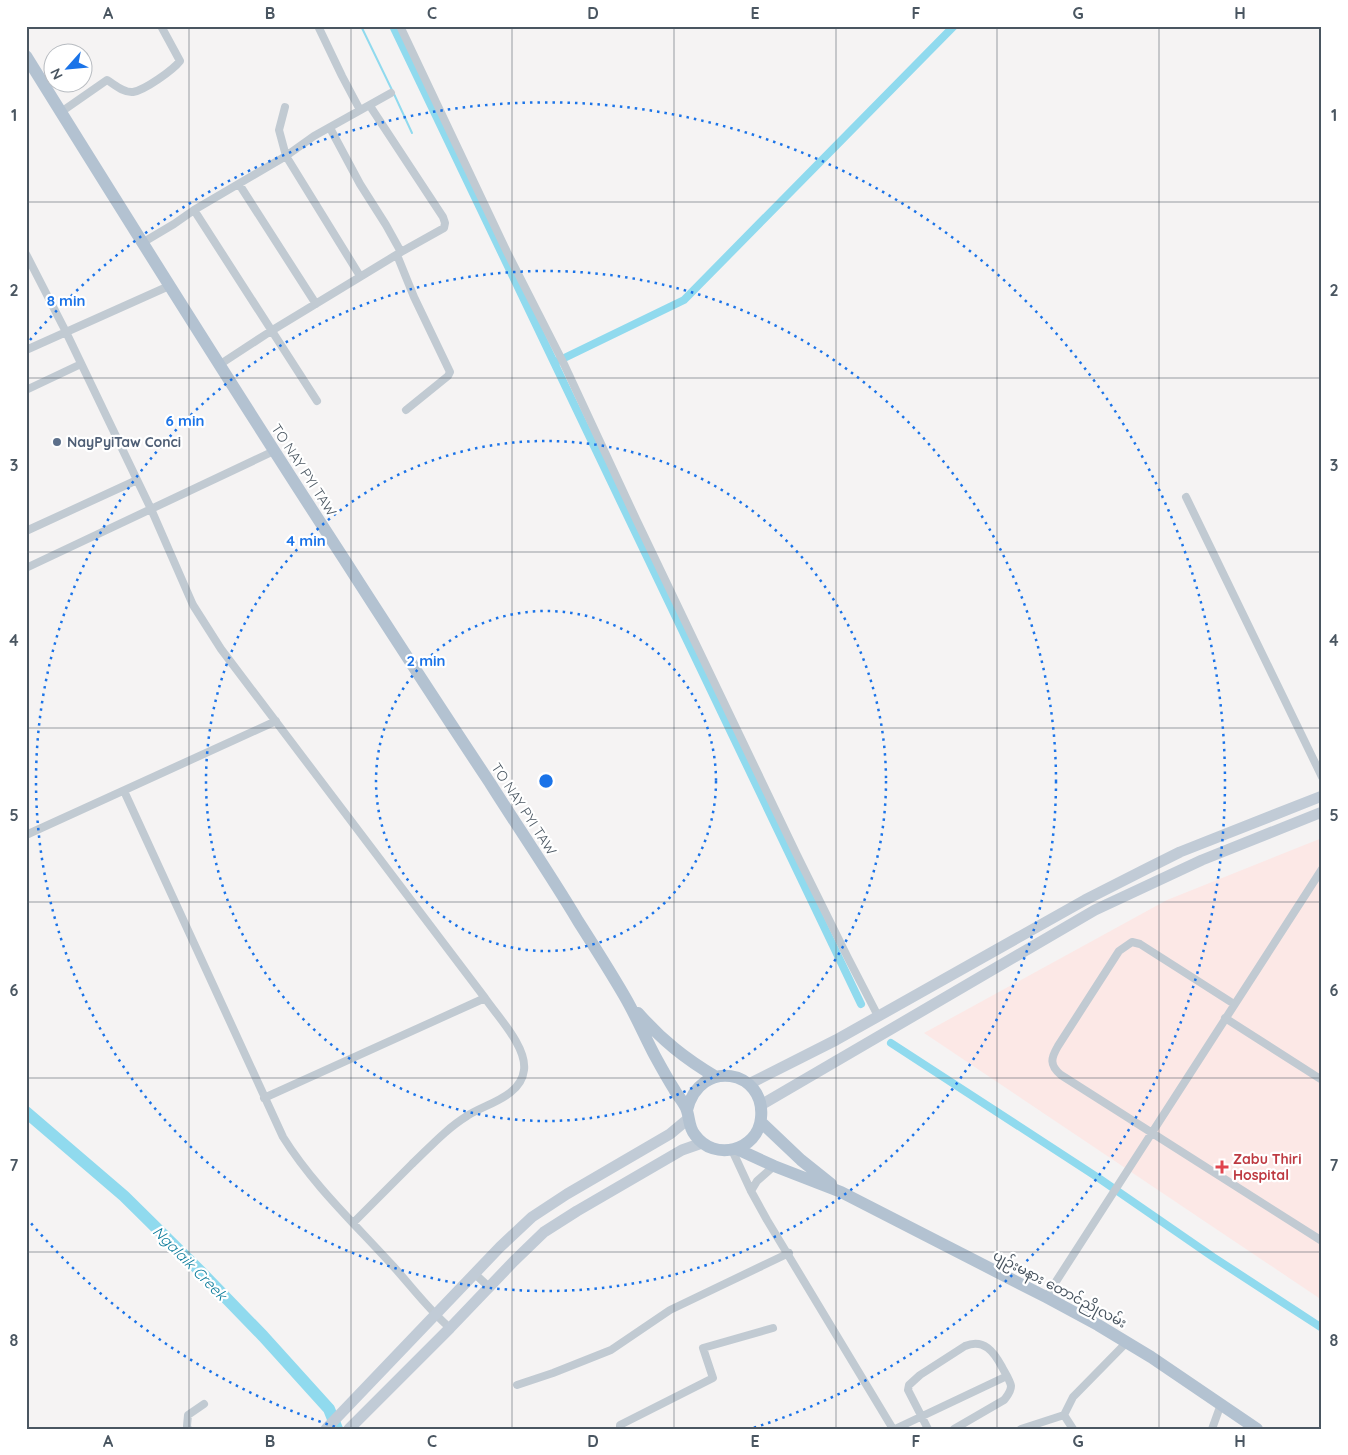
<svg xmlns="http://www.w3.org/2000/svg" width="1348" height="1455" font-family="Quicksand,'Noto Sans Myanmar',sans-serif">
	<rect width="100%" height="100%" fill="#f5f3f3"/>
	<!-- medical -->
	<path fill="#fce8e6" d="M1322 838V1300L924 1033 1167 900Z"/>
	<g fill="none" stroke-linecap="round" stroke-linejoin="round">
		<!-- stream -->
		<path stroke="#90daee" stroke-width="2" d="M361 26 392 90
			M394 94 412 133"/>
		<!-- canal -->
		<path stroke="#90daee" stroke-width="8" d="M393 26 861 1004
			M556 362 684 300 954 26
			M891 1043 1100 1179 1213 1257 1322 1328"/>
		<!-- river -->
		<path stroke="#90daee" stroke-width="12" d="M26 1112 124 1196 201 1272 263 1336 329 1409 337 1429"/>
		<!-- street -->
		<path stroke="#c1cad2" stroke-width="8" d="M318 26 342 76 360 110
			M400 26 507 252 563 362 636 519 797 855 848 958 878 1016
			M285 107 279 130 286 156 360 276
			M61 112 107 80C114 84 123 93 133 92 145 90 173 70 180 61L161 26
			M330 128 360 184 386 225 401 252
			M239 184 316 304
			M142 243 174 224 194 210
			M26 254 66 332 151 509 193 605 221 649 485 998C498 1017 527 1047 524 1070 521 1097 485 1104 467 1116 446 1129 430 1147 412 1164 393 1183 373 1203 353 1223
			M397 255 414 297 450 372 448 376 406 410
			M26 350 169 286
			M219 365 271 331 401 252 444 228 445 223 443 217 370 106
			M26 390 81 364
			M317 401 194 210 286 156 314 136 391 93
			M1186 497 1322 777
			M26 531 137 480
			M26 568 274 451
			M124 791 283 1137C313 1185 355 1224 393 1266 412 1287 428 1309 450 1328
			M26 835 276 721
			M1234 1004 1140 944 1132 942 1119 951 1058 1046C1051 1058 1049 1065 1061 1075L1322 1241
			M1225 1018 1322 1080
			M264 1098 485 998
			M732 1150 751 1191 767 1220 893 1429
			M751 1191 757 1181 774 1166
			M475 1274 490 1288
			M1046 1297 1322 869
			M517 1385 553 1373 611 1350 670 1310 789 1253
			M1064 1415 1073 1429
			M188 1429 187 1426 188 1415 204 1404
			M620 1429V1425L713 1378 703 1348 773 1328
			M895 1429 1007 1376
			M928 1429 908 1390 909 1385 920 1375 965 1346C984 1338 994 1352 1002 1367 1005 1373 1010 1380 1011 1386 1011 1392 1007 1396 1004 1400L954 1429
			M1021 1429 1064 1415 1073 1397 1127 1342
			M1212 1429 1221 1404"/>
		<!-- secondary -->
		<path stroke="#c1cbd6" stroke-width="11" d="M749 1084 836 1040 1085 900 1148 868 1180 852 1322 796
			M761 1105 1095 910 1202 860 1322 812
			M326 1429 500 1247 532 1217 567 1194 670 1134 688 1119
			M349 1429 450 1328 514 1261 544 1232 577 1211 682 1150 702 1143"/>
		<!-- primary -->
		<path stroke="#b3c2d1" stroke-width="12" d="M26 56C131 225 236 393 344 559 392 634 441 709 490 783 519 829 550 874 578 921 594 946 610 971 625 997 636 1016 645 1037 655 1056 661 1067 667 1078 674 1089 677 1095 683 1101 686 1108 690 1117 688 1127 695 1135 714 1162 758 1151 761 1118 766 1070 700 1057 687 1110
			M638 1013C662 1040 684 1058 716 1077
			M761 1122 801 1160 831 1184
			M737 1149 774 1166 841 1192 1046 1297 1098 1325 1151 1357 1257 1429"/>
	</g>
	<!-- grid -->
	<path fill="none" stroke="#4a5661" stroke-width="1" stroke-opacity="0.55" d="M189 26V1429M351 26V1429M512 26V1429M674 26V1429M836 26V1429M997 26V1429M1159 26V1429M26 202H1322M26 378H1322M26 552H1322M26 728H1322M26 902H1322M26 1078H1322M26 1252H1322"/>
	<!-- distance rings -->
	<g fill="none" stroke="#1a73e8" stroke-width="2.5" stroke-dasharray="2.5 5">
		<circle cx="546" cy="781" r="170"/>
		<circle cx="546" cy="781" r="340"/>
		<circle cx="546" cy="781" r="510"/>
		<path d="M342 1429A679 679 0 0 1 30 1222M30 340A679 679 0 1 1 750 1429"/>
	</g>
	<!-- markers -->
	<circle fill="#5c6f8a" stroke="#fff" stroke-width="2" cx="57" cy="442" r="5"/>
	<path fill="#e0444e" stroke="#fff" stroke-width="2" d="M1219.5 1159.5h5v5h5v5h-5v5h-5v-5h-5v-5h5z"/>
	<g text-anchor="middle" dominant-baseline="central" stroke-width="4.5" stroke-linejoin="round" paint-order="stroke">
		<!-- service labels -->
		<g font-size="14" font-weight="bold" fill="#4e5e75" stroke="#fff" text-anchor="start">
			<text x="67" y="442">NayPyiTaw Conci</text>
		</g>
		<!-- street labels -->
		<g font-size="14" fill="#4a5661" stroke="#fff">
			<text transform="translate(304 470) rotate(57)">TO NAY PYI TAW</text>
			<text transform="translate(524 809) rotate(57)">TO NAY PYI TAW</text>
			<text transform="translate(1060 1289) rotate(28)">ပျဉ်းမနား တောင်ညိုလမ်း</text>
		</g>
		<!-- health labels -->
		<g font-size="14" font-weight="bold" fill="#be3a42" stroke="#fff" text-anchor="start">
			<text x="1233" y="1159">Zabu Thiri<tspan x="1233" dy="16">Hospital</tspan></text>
		</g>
		<!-- water labels -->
		<g font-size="15" font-style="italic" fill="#0c7c9b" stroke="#fff">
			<text transform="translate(190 1263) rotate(45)">Ngalaik Creek</text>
		</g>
	</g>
	<circle cx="546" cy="781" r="8" fill="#1a73e8" stroke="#fff" stroke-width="2.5"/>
	<g font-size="15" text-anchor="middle" font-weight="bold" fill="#1a73e8" stroke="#fff" stroke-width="4.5" stroke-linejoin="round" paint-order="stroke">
		<text x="66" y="306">8 min</text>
		<text x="185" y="426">6 min</text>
		<text x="306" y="546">4 min</text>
		<text x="426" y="666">2 min</text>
	</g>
	<!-- border -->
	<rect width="1348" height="1455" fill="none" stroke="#ffffff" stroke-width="55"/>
	<!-- north arrow -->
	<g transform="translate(68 68) rotate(243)"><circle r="24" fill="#ffffff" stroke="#b7bbc0"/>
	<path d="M0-4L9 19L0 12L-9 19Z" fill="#1a73e8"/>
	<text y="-8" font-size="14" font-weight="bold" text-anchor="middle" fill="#4a5661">N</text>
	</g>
	<rect x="28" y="28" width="1292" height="1400" fill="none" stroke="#4a5661" stroke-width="2"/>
	<g font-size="16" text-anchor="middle" font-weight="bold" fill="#4a5661">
		<text x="108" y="19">A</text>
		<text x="270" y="19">B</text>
		<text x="432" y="19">C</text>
		<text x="593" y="19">D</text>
		<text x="755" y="19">E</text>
		<text x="916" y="19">F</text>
		<text x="1078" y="19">G</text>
		<text x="1240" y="19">H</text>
		<text x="14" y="121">1</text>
		<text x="1334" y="121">1</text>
		<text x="14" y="296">2</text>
		<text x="1334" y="296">2</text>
		<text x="14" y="471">3</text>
		<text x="1334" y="471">3</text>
		<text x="14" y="646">4</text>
		<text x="1334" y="646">4</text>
		<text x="14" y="821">5</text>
		<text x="1334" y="821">5</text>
		<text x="14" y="996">6</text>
		<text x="1334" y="996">6</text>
		<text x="14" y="1171">7</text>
		<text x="1334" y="1171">7</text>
		<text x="14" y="1346">8</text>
		<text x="1334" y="1346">8</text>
		<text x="108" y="1447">A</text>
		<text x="270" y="1447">B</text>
		<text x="432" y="1447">C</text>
		<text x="593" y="1447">D</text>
		<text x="755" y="1447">E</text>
		<text x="916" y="1447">F</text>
		<text x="1078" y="1447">G</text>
		<text x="1240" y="1447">H</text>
	</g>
</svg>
